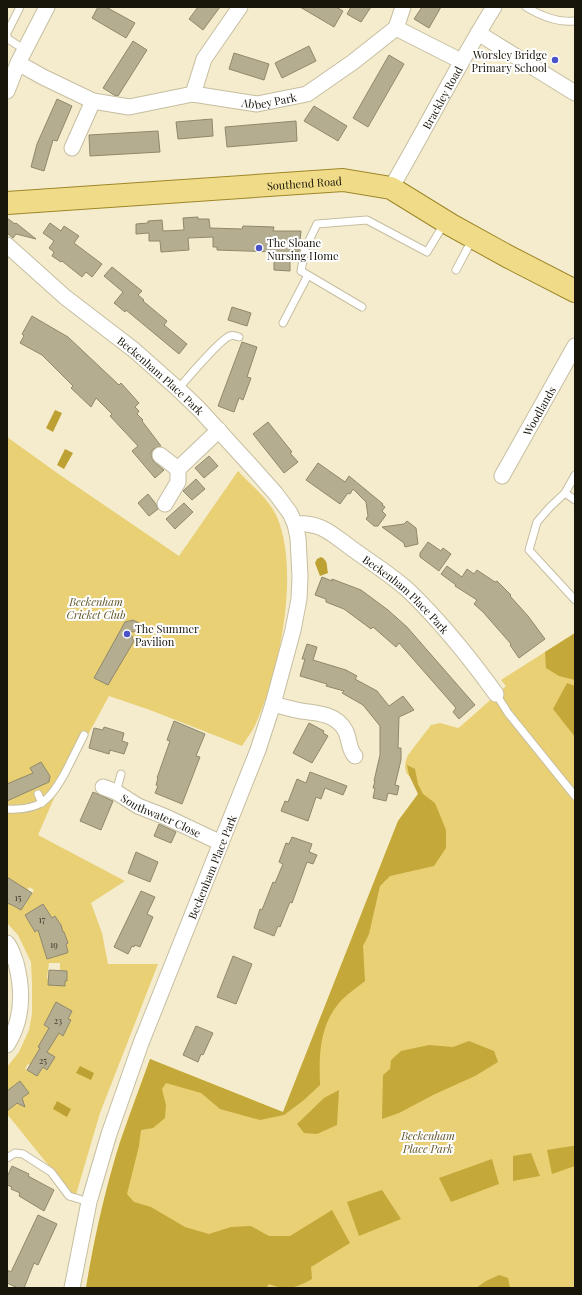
<svg xmlns="http://www.w3.org/2000/svg" width="582" height="1295" font-family="'Playfair Display',serif">
	<rect width="100%" height="100%" fill="#f4eccd"/>
	<!-- green -->
	<path fill="#e9d074" fill-rule="evenodd" d="M7 437 60 475 179 556 238 471C251 485 269 499 277 517 300 571 280 671 256 723 253 731 247 738 242 746L150 710 109 696 55 796 38 835 125 881 91 903 102 933 108 964H158L100 1113 75 1198 7 1114V1106L17 1103 20 1105 23 1102 22 1098 29 1093 20 1081 7 1091V1067L19 1052 29 1030 32 1014V985L31 962 18 935 7 923V903L9 902 17 908 20 903 24 906 34 890 29 887 27 891 7 877ZM43 904 52 918 55 916 58 921H54L36 932 32 927 31 921 29 922 25 916ZM63 932H64L68 943 64 944 66 950H68V952L47 959 41 939ZM49 963H60V970L67 971V981H65V985H49V979L47 978ZM56 1003 72 1011 68 1019 71 1021 63 1035 44 1025ZM38 1047 55 1057 48 1069 43 1067 37 1076 25 1069 28 1064 30 1065 40 1048Z
		M575 633V1288H86C94 1239 105 1190 120 1142 129 1114 140 1087 150 1059L283 1112 398 821 418 794C417 788 412 777 407 774 404 767 405 762 408 755L431 725 440 723 458 728 461 726 506 686 501 680Z"/>
	<!-- forest -->
	<path fill="#c4a83a" d="M575 633V680L559 676 546 668 545 652Z
		M567 683 575 686V737L553 709Z
		M407 765 415 769 418 784 423 794 435 803 446 830V848L434 866 390 876 380 886 369 934 363 946 365 981C356 988 346 995 339 1003 319 1027 319 1056 320 1085L304 1100 284 1115 260 1120 220 1109 201 1093 166 1083 162 1089 166 1105 165 1118 153 1128 141 1130 139 1146 127 1194 134 1202 151 1207 185 1227 209 1234 231 1227 251 1226 269 1236H290L332 1210 350 1243 311 1267 312 1279C296 1288 287 1291 269 1284L266 1288H86C94 1239 105 1190 120 1142 130 1114 140 1087 150 1059L283 1112 398 821 418 794 409 775Z
		M469 1041 494 1051 498 1062 475 1076 435 1094 399 1113 382 1119 383 1075 390 1069 391 1060 401 1051 429 1045 453 1047Z
		M339 1090 337 1125 317 1134 304 1133 297 1124 324 1098Z
		M572 1146H575V1166L552 1174 547 1150Z
		M531 1153 540 1176 513 1181V1156Z
		M492 1159 499 1184 451 1202 439 1178Z
		M382 1190 401 1219 359 1236 347 1202Z
		M499 1275 508 1278 510 1288H476L486 1281Z"/>
	<!-- water -->
	<path fill="#bda132" d="M55 410 62 413 53 432 46 428Z
		M65 449 73 453 64 469 57 465Z
		M321 557C329 561 326 566 328 573L320 576 315 563 317 559Z
		M80 1066 94 1073 91 1080 76 1073Z
		M57 1101 71 1109 67 1117 53 1109Z"/>
	<!-- building -->
	<path fill="#b5ad90" stroke="#8f886c" d="M98 7H106L135 23 126 38 92 18Z
		M198 7H220L203 30 189 19Z
		M300 7H336L343 11 334 27Z
		M351 7H371L361 22 347 14Z
		M422 7H441L429 28 414 19Z
		M133 41 147 50 118 96 114 95 103 88Z
		M309 46 316 61 282 78 275 63Z
		M234 53 269 64 264 80 229 69Z
		M389 55 404 64 368 127 353 118Z
		M57 99 72 106 57 141 53 140 44 171 31 167 37 144Z
		M314 106 347 126 338 141 304 121Z
		M212 119 213 136 178 139 176 122Z
		M296 121 297 141 227 147 225 127Z
		M158 131 160 152 90 156 89 135Z
		M198 217V219H209L210 228 242 229 243 226 274 227 273 231H301L299 252H290V271L274 270V252L217 250V247H213V237L188 238 189 250 161 252 160 241H149V233L136 234V224L148 223V221L162 220 163 231 184 230 183 218Z
		M7 218 15 224 16 223 36 239 16 234 13 238 7 233Z
		M50 223 61 231 64 226 79 236 74 243 102 264 92 277 86 272 82 277 62 261 61 262 52 256 54 252 49 248 54 241 43 233Z
		M112 267 142 291 138 295 144 300 143 301 167 321 164 325 187 344 179 354 126 310 125 312 114 303 123 292 104 276Z
		M232 307 251 313 247 326 228 320Z
		M32 316 68 337 119 385 121 383 139 403 135 407 139 411 137 414 143 420 142 421 161 446 153 449 151 453 152 458 154 462 164 470 155 478 132 451 138 446 110 416 112 414 96 398 91 407 71 388 73 386 42 355 20 343 24 336 22 334Z
		M242 342 257 347 247 377 251 378 243 400 239 398 234 412 218 406Z
		M268 422 292 452 290 453 298 462 284 473 253 434Z
		M209 456 218 466 204 478 195 468Z
		M318 463 345 482 349 476 383 504 382 505 385 507 382 511 386 515 378 526H374L366 519 368 516 366 502 353 489 350 494 348 493 340 504 306 480Z
		M196 479 205 489 192 500 183 491Z
		M148 494 156 504 158 509 149 516 138 503Z
		M184 503 193 512 175 529 166 519Z
		M407 521 416 528 418 544 405 547 404 543 382 527 404 524Z
		M428 542 441 551 443 548 451 554 439 571 420 557V553Z
		M447 566 462 577 467 569 474 574 477 570 495 582 497 581 511 595 510 596 528 616 545 639 519 658 510 645 511 644 483 612 474 604 477 600 455 586 456 585 441 574Z
		M322 577 332 581V579L361 590 388 610 407 627 475 705 459 719 453 712 456 708 399 643 396 647 373 627 371 629 344 609 326 602V599L315 595Z
		M133 620 139 623 143 631 130 632 134 641 108 685 94 678 125 622Z
		M307 644 317 647 313 660 346 670 357 676 355 679 377 691 389 706 403 696 414 710 399 717 398 748H401V760L395 785 399 786 397 795 388 793 386 801 373 798 375 788H373L375 781H374L380 755V726L363 705 342 693 344 691 326 686 327 684 300 676 305 659H302Z
		M174 721 205 734 196 756 200 757 182 804 155 793 158 786 156 785 158 778H157L170 741 167 740Z
		M309 723 324 731 323 733 328 736 312 763 293 753Z
		M104 727 124 733 122 741 128 743 124 754 110 750 109 754 89 748 94 728 103 730Z
		M41 762 50 776 49 782 7 801V784L33 773 30 768Z
		M310 772 347 786 343 795 325 788 321 799 316 797 308 821 281 811 285 801 288 802 297 779 306 783Z
		M93 792 113 801 101 830 80 821Z
		M159 824 176 832 171 843 154 836Z
		M292 837 312 844 309 852 317 855 313 864 307 862 292 903 290 902 280 927 278 926 274 936 254 928 260 909 262 910 273 882 275 883 283 864 279 862 286 843 289 844Z
		M136 852 158 862 150 882 128 873Z
		M7 877 32 893 21 910 12 905 7 903Z
		M141 891 155 897 147 914 153 917 140 947 135 945 134 947 132 946 128 954 114 947Z
		M43 904 52 918 55 916 61 925 63 932H64L68 943 66 944 68 952 67 953 47 959 38 930 35 932 25 915Z
		M233 956 252 964 236 1004 217 997Z
		M49 970 67 971V981H65V986L48 985Z
		M56 1002 72 1011 68 1019 71 1020 63 1036 59 1033 47 1052 55 1057 47 1070 43 1067 37 1076 27 1070 40 1048 38 1047 49 1028 44 1025Z
		M196 1026 213 1033 203 1055 201 1054 198 1062 183 1055Z
		M20 1081 29 1093 22 1098 25 1107 17 1103 7 1111V1091Z
		M12 1166 29 1174 28 1176 54 1190 44 1211 19 1196 20 1193 11 1189 12 1187 7 1185V1177Z
		M38 1215 57 1224 38 1265 34 1263 24 1288H18L7 1283V1270L11 1272Z"/>
	<g fill="none" stroke-linecap="round" stroke-linejoin="round">
		<!-- service casing -->
		<g stroke="#c6bea1" stroke-width="9">
			<path id="service" d="M526 7C541 16 557 23 575 21
				M7 33 20 7
				M7 36 8 39 25 50
				M456 270 472 240
				M362 307 301 271 305 249 317 224 367 220 427 252 444 224
				M283 323 308 275
				M178 389C186 380 221 338 230 336 232 335 236 336 239 337
				M575 475 565 493 575 500
				M565 493 550 507 537 522 529 550 575 600
				M496 694 508 713 575 796
				M116 792 121 774
				M38 794 42 803
				M7 809C41 811 51 799 66 771 72 759 78 747 84 735
				M7 1158 15 1153 23 1154 51 1172 69 1196 89 1202"/>
		</g>
		<!-- minor casing -->
		<g stroke="#c6bea1" stroke-width="17">
			<g id="minor">
				<path d="M396 28 461 61"/>
				<path d="M478 33 575 93"/>
				<path id="s1" d="M18 63 43 77 93 101 129 107 193 94 257 104 307 94 353 62 396 28 403 7"/>
				<path d="M7 91 18 63 47 7"/>
				<path d="M193 94 204 59 240 7"/>
				<path d="M72 148 93 101"/>
				<path id="s2" d="M391 188C426 128 457 66 494 7"/>
				<path id="s3" d="M7 245 65 297 134 350 178 389 199 409 252 467 276 494 290 513 295 524 298 538 300 577 299 599 293 630 273 704 258 750 141 1043 109 1134 89 1202 72 1288"/>
				<path d="M160 455 178 469"/>
				<path id="s4" d="M502 476 575 346"/>
				<path d="M165 504 178 482V469L219 430"/>
				<path id="s5" d="M295 524C321 521 334 536 354 550 373 564 393 576 410 592 442 623 470 658 496 694"/>
				<path d="M273 704C283 707 292 709 301 711 318 713 336 714 345 730 350 739 348 749 355 756"/>
				<path id="s6" d="M103 787 116 792 138 806 166 817 221 843"/>
				<path d="M7 943C12 949 13 955 16 963 23 990 23 1020 7 1045"/>
			</g>
		</g>
		<!-- primary casing -->
		<g stroke="#9e8728" stroke-width="24">
			<g id="primary">
				<path id="s7" d="M7 203 343 180 391 188 451 225 507 256 575 291"/>
			</g>
		</g>
		<!-- service -->
		<use href="#service" stroke="#fff" stroke-width="7"/>
		<!-- minor -->
		<use href="#minor" stroke="#fff" stroke-width="15"/>
		<!-- primary -->
		<use href="#primary" stroke="#f0dc88" stroke-width="22"/>
	</g>
	<!-- markers -->
	<g fill="#4952c7" stroke="#fff" stroke-width="1.5">
		<circle cx="555" cy="60" r="4"/>
		<circle cx="259" cy="248" r="4"/>
		<circle cx="127" cy="634" r="4"/>
	</g>
	<g text-anchor="middle" dominant-baseline="central" stroke-width="4" stroke-linejoin="round" paint-order="stroke">
		<!-- number labels -->
		<g font-size="9" fill="#3f3b2c">
			<text x="18" y="897">15</text>
			<text x="42" y="919">17</text>
			<text x="54" y="944">19</text>
			<text x="58" y="1020">23</text>
			<text x="43" y="1060">25</text>
		</g>
		<!-- poi labels -->
		<g font-size="11" fill="#18150a" stroke="#fff" text-anchor="start">
			<text x="547" y="54" text-anchor="end">Worsley Bridge<tspan x="547" dy="13">Primary School</tspan></text>
			<text x="267" y="242">The Sloane<tspan x="267" dy="13">Nursing Home</tspan></text>
			<text x="135" y="628">The Summer<tspan x="135" dy="13">Pavilion</tspan></text>
		</g>
		<!-- street labels -->
		<g font-size="11" fill="#18150a" stroke="#fff">
			<text stroke="none"><textPath href="#s2" startOffset="104">Brackley Road</textPath></text>
			<text stroke="none"><textPath href="#s1" startOffset="263">Abbey Park</textPath></text>
			<text stroke="none"><textPath href="#s7" startOffset="298">Southend Road</textPath></text>
			<text stroke="none"><textPath href="#s3" startOffset="202">Beckenham Place Park</textPath></text>
			<text stroke="none"><textPath href="#s4" startOffset="75">Woodlands</textPath></text>
			<text stroke="none"><textPath href="#s5" startOffset="135">Beckenham Place Park</textPath></text>
			<text stroke="none"><textPath href="#s6" startOffset="65">Southwater Close</textPath></text>
			<text transform="translate(212 867) rotate(-68)">Beckenham Place Park</text>
		</g>
		<!-- park labels -->
		<g font-size="11" font-style="italic" fill="#62562a" stroke="#fff">
			<text x="96" y="601">Beckenham<tspan x="96" dy="13">Cricket Club</tspan></text>
			<text x="428" y="1135">Beckenham<tspan x="428" dy="13">Place Park</tspan></text>
		</g>
	</g>
	<!-- border -->
	<rect width="582" height="1295" fill="none" stroke="#18150a" stroke-width="16"/>
</svg>
